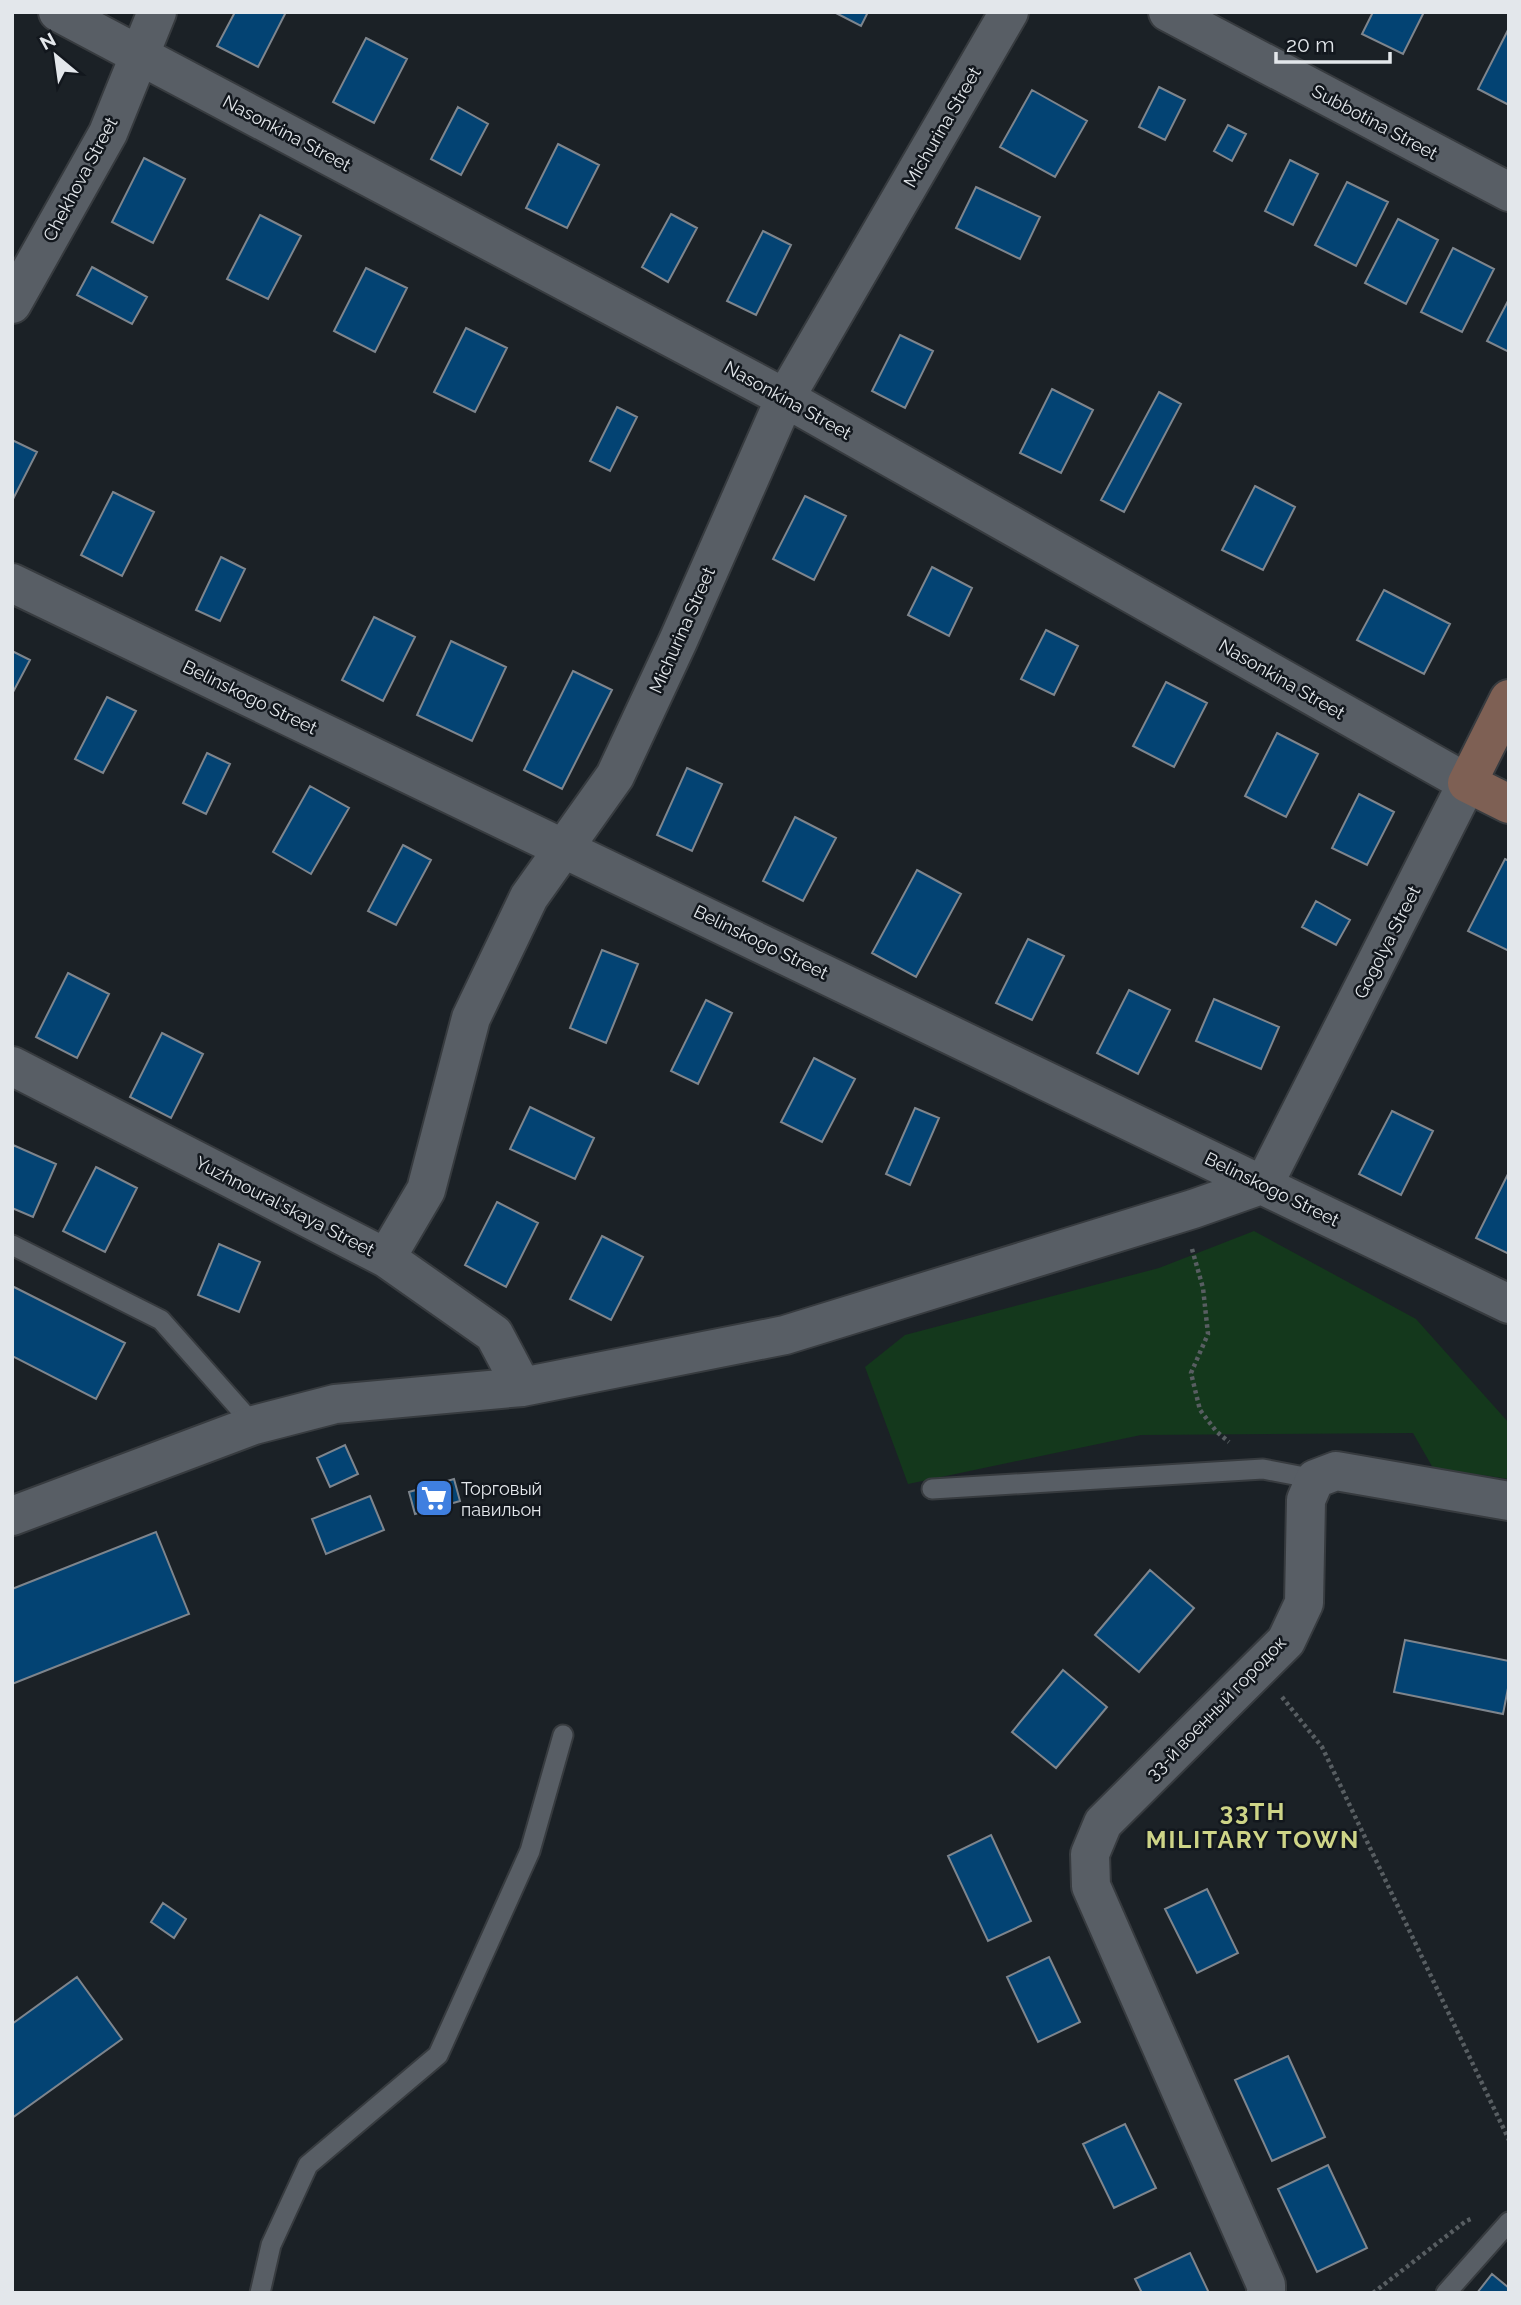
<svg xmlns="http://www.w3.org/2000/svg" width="1521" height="2305" font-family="Raleway,sans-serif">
	<rect width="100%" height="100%" fill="#1b2126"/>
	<!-- green -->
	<path fill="#14381c" d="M1254 1231 1416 1319 1509 1423V1479L1433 1468 1413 1433 1141 1435 908 1484 865 1367 905 1335 1159 1268Z"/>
	<!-- building -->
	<path fill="#034373" stroke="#7e858d" stroke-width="2" d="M235 12H286L258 67 217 46Z
		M834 12H868L861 26Z
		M1373 12H1424L1403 54 1362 34Z
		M1509 28V105L1478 89Z
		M366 38 407 59 374 123 333 102Z
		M1159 87 1185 100 1165 140 1139 127Z
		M1032 90 1087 121 1055 177 1000 147Z
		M458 107 488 124 461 175 431 159Z
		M1228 125 1246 134 1232 161 1214 151Z
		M558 144 599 165 567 228 526 208Z
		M144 158 185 179 153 243 112 222Z
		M1290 160 1318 174 1293 225 1265 211Z
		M1347 182 1388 202 1356 266 1315 245Z
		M976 187 1040 217 1020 259 956 228Z
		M671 214 697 228 668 282 642 267Z
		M260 215 301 236 268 299 227 279Z
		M1398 219 1438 240 1406 304 1365 283Z
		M763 231 791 245 756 315 727 301Z
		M1453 248 1494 269 1462 332 1421 312Z
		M92 267 147 297 132 324 77 295Z
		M366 268 407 288 375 352 334 331Z
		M1509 299V352L1487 341Z
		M466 328 507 348 475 412 434 392Z
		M900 335 933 351 905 408 872 391Z
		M1052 389 1093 410 1061 473 1020 453Z
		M1159 392 1181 404 1124 512 1101 500Z
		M617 407 637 417 610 471 590 461Z
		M12 440 37 452 12 501Z
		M1255 486 1295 507 1263 570 1222 550Z
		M113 492 154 512 122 576 81 555Z
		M805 496 846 516 814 580 773 559Z
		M221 557 245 569 220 621 196 610Z
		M932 567 972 588 949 636 908 615Z
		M1384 590 1450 624 1424 674 1357 640Z
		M374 617 415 637 383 701 342 680Z
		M1046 630 1078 646 1054 695 1021 679Z
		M451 641 506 667 472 741 417 715Z
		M12 651 30 660 12 694Z
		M573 671 612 690 562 789 524 770Z
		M1166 682 1207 703 1174 767 1133 746Z
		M107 697 136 711 103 773 75 759Z
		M1277 733 1318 754 1286 817 1245 796Z
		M207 753 230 764 206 814 183 803Z
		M687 768 722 784 692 851 657 835Z
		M310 786 349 808 311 874 273 852Z
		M1359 794 1394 812 1367 865 1332 848Z
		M795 817 836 838 803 901 763 881Z
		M403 845 431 860 396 925 368 911Z
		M1505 859 1509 861V951L1468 931Z
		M917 870 961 894 916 977 872 953Z
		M1316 901 1350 920 1336 945 1302 927Z
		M1028 939 1064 956 1032 1020 996 1003Z
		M602 950 638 964 606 1043 570 1028Z
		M68 973 109 994 77 1058 36 1037Z
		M1129 990 1170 1010 1138 1074 1097 1053Z
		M1214 999 1279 1027 1261 1069 1196 1041Z
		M706 1000 732 1013 698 1084 671 1071Z
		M162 1033 203 1054 171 1118 130 1097Z
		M814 1058 855 1079 822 1142 781 1122Z
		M530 1107 594 1138 575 1179 510 1149Z
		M915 1108 939 1118 910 1185 886 1174Z
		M1392 1111 1433 1131 1401 1195 1359 1174Z
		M13 1145 56 1164 33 1217 12 1208Z
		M96 1167 137 1188 105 1252 63 1231Z
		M1508 1174H1509V1254L1476 1238Z
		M497 1202 538 1223 506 1287 465 1265Z
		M602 1236 643 1257 611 1320 570 1299Z
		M219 1244 260 1262 239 1312 198 1295Z
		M12 1286 125 1343 96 1399 12 1356Z
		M345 1445 358 1474 330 1487 317 1458Z
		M454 1479 460 1501 415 1514 409 1492Z
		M370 1496 384 1530 326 1554 312 1519Z
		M156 1532 189 1614 12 1684V1589Z
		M1150 1570 1194 1608 1139 1672 1095 1635Z
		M1405 1640 1509 1661V1683L1503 1714 1394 1692Z
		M1063 1670 1107 1707 1056 1768 1012 1732Z
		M991 1835 1031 1921 988 1941 948 1856Z
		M1207 1889 1238 1953 1197 1973 1165 1909Z
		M163 1903 186 1919 174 1938 151 1922Z
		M1049 1957 1080 2022 1038 2042 1007 1977Z
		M77 1977 122 2039 12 2118V2024Z
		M1288 2056 1325 2137 1272 2161 1235 2080Z
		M1125 2124 1156 2188 1114 2208 1083 2144Z
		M1328 2165 1367 2248 1317 2272 1278 2189Z
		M1190 2253 1209 2293H1142L1135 2279Z
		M1492 2274 1509 2288V2293H1477Z"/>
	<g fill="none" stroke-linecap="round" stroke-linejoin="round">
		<!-- lane casing -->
		<g stroke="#373b3f" stroke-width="23">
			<path id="lane" d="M12 1245 161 1320 254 1425
				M932 1489 1263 1469 1315 1479
				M260 2293 271 2245 308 2165 438 2055 530 1851 563 1735
				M1446 2293 1509 2222"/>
		</g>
		<!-- street casing -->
		<g stroke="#373b3f" stroke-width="42">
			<path id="street" d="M1168 12 1509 192
				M12 304 108 133 157 12
				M12 583 1509 1304
				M12 1066 386 1258 494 1334 522 1387
				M386 1258 426 1190 471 1018 529 897 615 776 678 641 785 398 1009 12
				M12 1516 254 1425 335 1404 522 1387 785 1335 1193 1209 1264 1184 1467 783 785 398 58 12
				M1266 2293V2285L1091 1886 1090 1854 1103 1823 1286 1641 1304 1603 1306 1500 1315 1479 1336 1471 1509 1501"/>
		</g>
		<!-- secondary casing -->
		<g stroke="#373b3f" stroke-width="42">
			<path id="secondary" d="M1509 699 1467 783 1509 804"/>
		</g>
		<!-- path -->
		<path stroke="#585e62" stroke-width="4.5" stroke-dasharray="3.5 3.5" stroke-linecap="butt" d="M1192 1249 1203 1288 1208 1334 1191 1373 1200 1410 1216 1431 1229 1442
			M1282 1697 1322 1747 1509 2140
			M1373 2293 1466 2221 1473 2218"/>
		<!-- lane -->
		<use href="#lane" stroke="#585e65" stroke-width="19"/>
		<!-- street -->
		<use href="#street" stroke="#585e65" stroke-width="38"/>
		<!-- secondary -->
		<use href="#secondary" stroke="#7e6054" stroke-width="38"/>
	</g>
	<!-- icons -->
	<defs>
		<g id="supermarket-square" transform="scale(2.0125)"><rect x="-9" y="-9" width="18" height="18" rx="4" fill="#3f7fe0" stroke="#12171d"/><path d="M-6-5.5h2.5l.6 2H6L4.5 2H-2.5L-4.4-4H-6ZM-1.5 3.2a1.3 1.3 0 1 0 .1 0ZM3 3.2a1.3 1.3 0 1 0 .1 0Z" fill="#fff"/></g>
	</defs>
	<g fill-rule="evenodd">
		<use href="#supermarket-square" x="434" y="1498"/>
	</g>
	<g text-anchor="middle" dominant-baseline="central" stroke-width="5" stroke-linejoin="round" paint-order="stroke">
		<!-- street labels -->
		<g font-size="18" fill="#e3e7eb" stroke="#12171d">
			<text transform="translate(1375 122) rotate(28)">Subbotina Street</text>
			<text transform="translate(942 127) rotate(-60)">Michurina Street</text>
			<text transform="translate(287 133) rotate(28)">Nasonkina Street</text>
			<text transform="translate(80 179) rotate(-62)">Chekhova Street</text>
			<text transform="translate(788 400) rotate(29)">Nasonkina Street</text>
			<text transform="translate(682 630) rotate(-66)">Michurina Street</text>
			<text transform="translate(1282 679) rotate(30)">Nasonkina Street</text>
			<text transform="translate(250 697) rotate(26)">Belinskogo Street</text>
			<text transform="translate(761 942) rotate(26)">Belinskogo Street</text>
			<text transform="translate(1387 942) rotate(-63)">Gogolya Street</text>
			<text transform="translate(1272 1189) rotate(26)">Belinskogo Street</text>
			<text transform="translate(285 1206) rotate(27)">Yuzhnoural'skaya Street</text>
			<text transform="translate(1216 1708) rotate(-46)">33-й военный городок</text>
		</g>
		<!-- poi labels -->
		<g font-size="18" fill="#e3e7eb" stroke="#12171d" text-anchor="start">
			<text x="461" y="1488">Торговый<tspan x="461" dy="21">павильон</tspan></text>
		</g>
		<!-- district labels -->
		<g font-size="24" font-weight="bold" letter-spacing="2" fill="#ced487" stroke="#12171d">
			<text x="1253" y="1811">33TH<tspan x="1253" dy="28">MILITARY TOWN</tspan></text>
		</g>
	</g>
	<!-- border -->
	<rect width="1521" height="2305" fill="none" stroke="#e3e7eb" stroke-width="28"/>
	<!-- north arrow -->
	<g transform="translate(56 56) rotate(331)" stroke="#12171d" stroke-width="5" paint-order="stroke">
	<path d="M0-5L12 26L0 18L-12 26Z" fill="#e3e7eb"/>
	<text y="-10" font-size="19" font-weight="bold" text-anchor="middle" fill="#e3e7eb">N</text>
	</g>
	<!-- scale -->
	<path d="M1276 52v10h114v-10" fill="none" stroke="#e3e7eb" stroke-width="3.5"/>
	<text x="1286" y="52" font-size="21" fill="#e3e7eb" stroke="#12171d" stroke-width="5" paint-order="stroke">20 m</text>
</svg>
